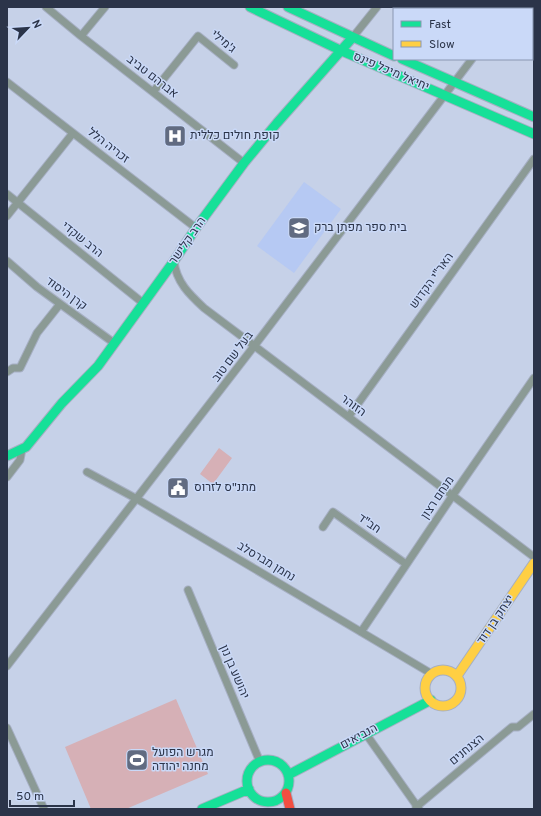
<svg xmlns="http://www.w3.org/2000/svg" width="541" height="816" font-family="Overpass,Heebo,sans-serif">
	<rect width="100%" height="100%" fill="#c6d1e8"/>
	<!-- built -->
	<path fill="#b6c9f3" d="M304 182 341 209 294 273 257 246Z"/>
	<!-- green -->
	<path fill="#d6b0b6" d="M219 448 232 458 213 484 200 474Z
		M176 699 208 774 126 809H91L65 747Z"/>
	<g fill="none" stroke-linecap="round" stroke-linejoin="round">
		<!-- street casing -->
		<g stroke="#a6afc3" stroke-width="9">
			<path id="street" d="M46 7 81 36 244 163
				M509 9 511 7
				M81 36 105 7
				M353 37 377 7
				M7 82 196 228
				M153 92 198 36 234 65
				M7 194 143 303
				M7 216 73 133
				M7 261 37 287 114 343
				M174 261C176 282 190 295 204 308L534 557
				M7 372 13 368H20L37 333 60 304
				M349 416 534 159
				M87 472 137 499 432 674
				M7 477 20 460 22 449
				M323 527 333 512 406 564
				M188 590 260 762
				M361 632 453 495 534 378
				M7 666 255 345 472 59
				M7 728 44 809
				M366 734 419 809
				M416 807 512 727H518L534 714"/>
		</g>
		<!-- fast casing -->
		<g stroke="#a6afc3" stroke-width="11">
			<path id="fast" d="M250 7 342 51 534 134
				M288 7 394 56
				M402 59 534 117
				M7 456 26 447 62 403 98 366 174 261 196 228 244 163 277 123 353 37
				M247 781a21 21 0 1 1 42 0a21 21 0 1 1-42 0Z
				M288 775 431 700
				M202 809 249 789"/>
		</g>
		<!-- slow casing -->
		<g stroke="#a6afc3" stroke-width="11">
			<path id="slow" d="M425 688a18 18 0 1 1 36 0a18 18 0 1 1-36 0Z
				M457 676 534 563"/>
		</g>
		<!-- jam casing -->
		<g stroke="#a6afc3" stroke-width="11">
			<path id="jam" d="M286 793 290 809"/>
		</g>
		<!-- street -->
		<use href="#street" stroke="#8b9a95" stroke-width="7"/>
		<!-- fast -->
		<use href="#fast" stroke="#16e098" stroke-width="9"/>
		<!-- slow -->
		<use href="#slow" stroke="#ffcf43" stroke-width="9"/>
		<!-- jam -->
		<use href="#jam" stroke="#f24e42" stroke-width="9"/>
	</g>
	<!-- icons -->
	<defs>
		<g id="hospital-square" transform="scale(1.15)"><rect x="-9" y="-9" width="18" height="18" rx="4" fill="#616b81" stroke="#cad9f8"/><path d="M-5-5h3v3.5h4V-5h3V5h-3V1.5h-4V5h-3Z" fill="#fff"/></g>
		<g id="school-square" transform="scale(1.15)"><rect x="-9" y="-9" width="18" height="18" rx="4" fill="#616b81" stroke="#cad9f8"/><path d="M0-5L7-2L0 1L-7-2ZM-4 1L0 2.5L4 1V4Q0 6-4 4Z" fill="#fff"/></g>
		<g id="civic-square" transform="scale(1.15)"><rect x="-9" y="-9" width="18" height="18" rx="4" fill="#616b81" stroke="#cad9f8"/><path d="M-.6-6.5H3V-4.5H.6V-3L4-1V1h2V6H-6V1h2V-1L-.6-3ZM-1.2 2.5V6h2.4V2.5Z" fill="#fff"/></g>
		<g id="stadium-square" transform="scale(1.15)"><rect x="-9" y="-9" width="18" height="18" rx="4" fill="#616b81" stroke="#cad9f8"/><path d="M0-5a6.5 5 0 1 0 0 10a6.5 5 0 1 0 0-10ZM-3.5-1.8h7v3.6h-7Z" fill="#fff"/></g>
	</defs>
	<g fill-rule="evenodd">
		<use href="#hospital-square" x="175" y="136"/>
		<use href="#school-square" x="299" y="228"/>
		<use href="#civic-square" x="178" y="488"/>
		<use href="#stadium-square" x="137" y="760"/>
	</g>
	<g text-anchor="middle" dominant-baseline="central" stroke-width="3" stroke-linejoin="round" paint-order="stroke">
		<!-- street labels -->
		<g font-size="12" fill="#2b3449" stroke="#cad9f8">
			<text transform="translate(223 42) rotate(39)">ג'מילי</text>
			<text transform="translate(391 72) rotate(23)">יחיאל מיכל פינס</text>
			<text transform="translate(152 77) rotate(38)">אברהם טביב</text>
			<text transform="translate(108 146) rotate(38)">זכריה הלל</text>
			<text transform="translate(82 240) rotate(39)">הרב שקדי</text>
			<text transform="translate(188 241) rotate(-55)">הרב קלישר</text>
			<text transform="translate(432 281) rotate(-54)">האר"י הקדוש</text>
			<text transform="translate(66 294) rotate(36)">קרן היסוד</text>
			<text transform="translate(233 357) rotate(-53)">בעל שם טוב</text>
			<text transform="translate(353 406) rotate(37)">הזוהר</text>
			<text transform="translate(438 498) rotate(-56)">מנחם רצון</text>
			<text transform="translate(369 524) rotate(35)">חב"ד</text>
			<text transform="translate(266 562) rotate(31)">נחמן מברסלב</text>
			<text transform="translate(496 620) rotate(-56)">יצחק בן דוד</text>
			<text transform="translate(234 672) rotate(67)">יהושע בן נון</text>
			<text transform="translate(359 737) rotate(-28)">הנביאים</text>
			<text transform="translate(467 750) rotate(-40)">הצנחנים</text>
		</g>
		<!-- poi labels -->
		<g font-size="12" fill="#2b3449" stroke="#cad9f8" text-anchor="start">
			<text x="190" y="136">קופת חולים כללית</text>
			<text x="314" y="228">בית ספר מפתן ברק</text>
			<text x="194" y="488">מתנ"ס לזרוס</text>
			<text x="152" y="753">מגרש הפועל<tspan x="152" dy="14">מחנה יהודה</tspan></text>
		</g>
	</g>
	<!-- border -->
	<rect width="541" height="816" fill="none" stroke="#2b3449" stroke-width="16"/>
	<!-- legend -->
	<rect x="393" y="8" width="140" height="52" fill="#cad9f8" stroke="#8a97b2"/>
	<rect x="401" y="21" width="20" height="6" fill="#16e098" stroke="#8a97b2"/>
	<text x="429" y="28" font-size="12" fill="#2b3449">Fast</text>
	<rect x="401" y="41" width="20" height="6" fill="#ffcf43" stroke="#8a97b2"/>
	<text x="429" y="48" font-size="12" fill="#2b3449">Slow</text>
	<!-- north arrow -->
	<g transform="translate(28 28) rotate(65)" stroke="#cad9f8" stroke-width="3" paint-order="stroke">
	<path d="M0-3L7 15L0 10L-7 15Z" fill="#2b3449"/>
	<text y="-6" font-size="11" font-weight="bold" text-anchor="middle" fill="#2b3449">N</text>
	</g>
	<!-- scale -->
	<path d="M10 800v6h64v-6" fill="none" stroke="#2b3449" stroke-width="2"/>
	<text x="16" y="800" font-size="12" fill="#2b3449" stroke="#cad9f8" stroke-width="3" paint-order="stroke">50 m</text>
</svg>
